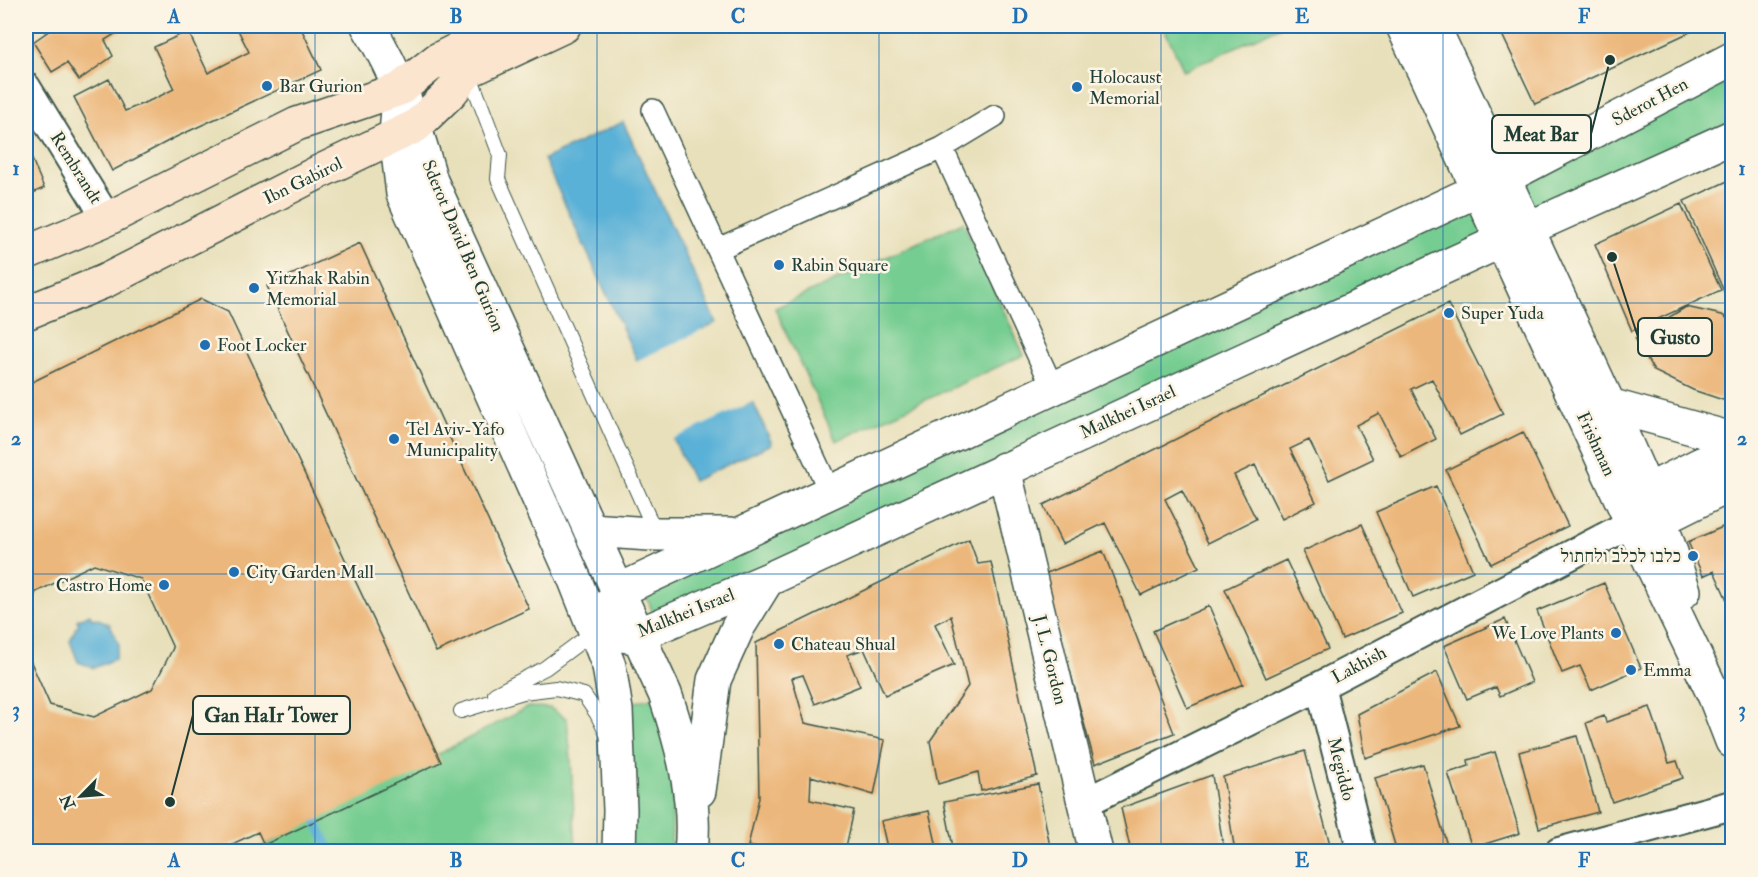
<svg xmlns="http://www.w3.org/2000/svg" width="1758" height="877" font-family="'IM FELL Double Pica','Frank Ruhl Libre',serif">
	<rect width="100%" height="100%" fill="#fcf5e5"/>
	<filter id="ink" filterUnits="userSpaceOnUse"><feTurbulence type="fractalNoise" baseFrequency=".0167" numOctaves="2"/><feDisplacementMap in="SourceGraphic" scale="12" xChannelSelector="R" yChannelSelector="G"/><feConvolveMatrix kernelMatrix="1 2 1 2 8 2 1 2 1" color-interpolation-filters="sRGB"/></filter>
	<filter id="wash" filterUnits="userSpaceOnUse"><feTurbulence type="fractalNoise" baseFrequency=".008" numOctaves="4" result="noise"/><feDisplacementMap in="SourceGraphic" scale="24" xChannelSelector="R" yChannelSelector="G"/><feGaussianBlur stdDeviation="1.35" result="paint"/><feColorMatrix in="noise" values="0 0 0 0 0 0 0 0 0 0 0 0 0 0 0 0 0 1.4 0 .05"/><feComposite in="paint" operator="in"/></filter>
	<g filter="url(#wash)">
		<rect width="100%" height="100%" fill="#e8e0bb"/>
		<!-- green -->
		<path fill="#76cd92" stroke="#4a8563" stroke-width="1.5" d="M1163 26H1281L1184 71Z
			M1732 68V129L1539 216 1520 176Z
			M1472 202 1489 239 657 624 642 585Z
			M963 222 1024 355 836 441 775 308Z
			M662 695 673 791 671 851H626L625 705Z
			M528 707 550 708 567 719 571 760 576 851 252 852Z"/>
		<!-- water -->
		<path fill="#5ab1d7" stroke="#3c7786" stroke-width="1.5" d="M623 122 717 323 702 330 738 408 753 402 772 444 693 481 544 159Z
			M90 614 92 619 96 618 110 624 119 644 115 659 94 668 78 662 70 641 76 627 79 625 77 620Z"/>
		<!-- pier -->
		<path fill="#e8e0bb" d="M720 322 719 326 706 332 740 405 752 399 755 401 671 440 634 362Z"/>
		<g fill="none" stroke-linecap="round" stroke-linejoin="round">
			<!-- stream -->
			<path stroke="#5ab1d7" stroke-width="9" d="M316 821 331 852"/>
		</g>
		<g id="blocks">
			<!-- building -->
			<path fill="#ecb77c" d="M56 26H128L105 40 113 56 79 80 67 63 52 72 33 42Z
				M236 26H300L321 70 174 138 112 171 74 97 109 79 125 111 156 98 174 89 154 47 188 31 208 73 249 52Z
				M1498 26H1703L1535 104Z
				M26 145 44 188 26 196Z
				M1732 179V295L1727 298 1684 201Z
				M1681 204 1721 290 1632 331 1595 244Z
				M360 243 529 609 436 652 267 286Z
				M201 299 228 312 441 762 264 845 258 832 215 852H35L26 840V651L50 705 94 717 152 689 173 648 141 579 94 564 36 592 26 618V385Z
				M1448 304 1503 414 1460 435 1432 379 1411 389 1436 439 1401 457 1379 413 1356 425 1373 459 1329 480 1309 440 1290 449 1316 502 1282 519 1255 465 1234 475 1256 519 1208 543 1182 490 1165 499 1199 567 1141 595 1105 523 1062 544 1043 505Z
				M1686 307 1722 315 1732 322V403L1693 390 1654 371 1635 338Z
				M1523 432 1568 526 1491 564 1446 470Z
				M1436 486 1473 571 1413 597 1376 512Z
				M1732 523V611L1714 571 1703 576 1688 542Z
				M1362 524 1402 613 1342 639 1303 551Z
				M969 539 978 564 991 562 1037 776 981 791 978 772 938 784 930 741 968 686 951 616 935 624 954 665 885 695 864 649 847 655 860 686 815 704 803 675 792 678 805 723 885 740 874 795 811 776 810 800 854 810 845 852H775L748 846 759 798 756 643Z
				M1103 551 1174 733 1095 764 1044 574Z
				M1286 560 1328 649 1266 678 1225 589Z
				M1604 583 1641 668 1591 690 1580 666 1562 673 1537 611Z
				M1209 606 1243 684 1187 708 1153 631Z
				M1505 619 1532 682 1500 696 1496 687 1467 699 1444 646Z
				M1437 672 1460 726 1365 758 1357 714Z
				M1650 707 1669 763 1677 761 1683 778 1612 802 1586 723 1604 716 1606 722Z
				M1577 736 1598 812 1539 828 1519 752Z
				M1305 751 1331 848 1291 852H1235L1223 777Z
				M1495 752 1520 833 1472 848 1448 773 1469 766 1468 760Z
				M1423 764 1449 852H1397L1375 778Z
				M1212 775 1224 852H1131L1121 808Z
				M1038 784 1051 852H954L944 802Z
				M929 811 938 852H888L881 821Z"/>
		</g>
	</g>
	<g filter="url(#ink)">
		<use href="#blocks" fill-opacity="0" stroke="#3d5548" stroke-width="1.5"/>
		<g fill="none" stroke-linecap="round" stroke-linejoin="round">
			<!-- service casing -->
			<g stroke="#3d5548" stroke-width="16">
				<path id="service" d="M469 73 500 155 498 179 649 518 658 532
					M495 694 545 668 595 631
					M461 711 523 692 556 688 584 695 597 714 608 736"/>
			</g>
			<!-- pedestrian casing -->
			<g stroke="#3d5548" stroke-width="24">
				<path id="pedestrian" d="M653 110 830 492
					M995 116 942 148 1053 388
					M718 249 942 148"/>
			</g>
			<!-- minor casing -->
			<g stroke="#3d5548" stroke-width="32">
				<path id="minor" d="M26 87 107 219
					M1320 686 1362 852
					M1084 803 1320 686 1632 523
					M1559 852 1732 805"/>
			</g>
			<!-- tertiary casing -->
			<g stroke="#3d5548" stroke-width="36">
				<path id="tertiary" d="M368 26C399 76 415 124 431 181L665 694C682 744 697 798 691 852
					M1403 26 1632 523 1715 697 1732 741
					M1433 26 1609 405 1660 520 1684 591
					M398 108 396 136 403 194 575 580 609 666 616 710 620 810 619 852
					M1609 405 1732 439
					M1004 469 1096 852
					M1638 511 1647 491 1701 464 1732 454
					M1637 523 1660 520 1716 492 1732 489
					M590 530 650 534H730
					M596 630 618 591 1504 178 1732 59
					M596 630 628 636 638 635 767 580 1527 229 1732 137
					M699 791 714 680 738 627 767 580"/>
			</g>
			<!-- secondary casing -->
			<g stroke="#3d5548" stroke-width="36">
				<path id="secondary" d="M26 253 107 219 297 124 400 89 437 60 504 26
					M26 313 105 281 319 172 416 126 451 92 468 71 564 26"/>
			</g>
			<!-- service -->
			<use href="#service" stroke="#fff" stroke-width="14"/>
			<!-- pedestrian -->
			<use href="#pedestrian" stroke="#fff" stroke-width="21"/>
			<!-- minor -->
			<use href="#minor" stroke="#fff" stroke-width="28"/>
			<!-- tertiary -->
			<use href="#tertiary" stroke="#fff" stroke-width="33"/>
			<!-- secondary -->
			<use href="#secondary" stroke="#fbe5cf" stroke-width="33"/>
		</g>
	</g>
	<!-- grid -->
	<path fill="none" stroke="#1f6fb2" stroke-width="1.5" stroke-opacity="0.55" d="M315 26V852M597 26V852M879 26V852M1161 26V852M1443 26V852M26 303H1732M26 574H1732"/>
	<!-- markers -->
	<g fill="#1f6fb2" stroke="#fcf5e5" stroke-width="2">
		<circle cx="267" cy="86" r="6"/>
		<circle cx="1077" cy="87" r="6"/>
		<circle cx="779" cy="265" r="6"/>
		<circle cx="254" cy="288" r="6"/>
		<circle cx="1449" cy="313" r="6"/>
		<circle cx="205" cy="345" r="6"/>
		<circle cx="394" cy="439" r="6"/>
		<circle cx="1693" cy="556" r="6"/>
		<circle cx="234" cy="572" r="6"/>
		<circle cx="164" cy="585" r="6"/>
		<circle cx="1616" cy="633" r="6"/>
		<circle cx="779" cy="644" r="6"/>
		<circle cx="1631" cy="670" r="6"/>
	</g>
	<g text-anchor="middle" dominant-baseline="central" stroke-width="5" stroke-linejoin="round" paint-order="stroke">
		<!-- poi labels -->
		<g font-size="18" fill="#1f3d34" stroke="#fcf5e5" text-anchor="start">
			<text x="1089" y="77">Holocaust<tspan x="1089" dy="21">Memorial</tspan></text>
			<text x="279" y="86">Bar Gurion</text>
			<text x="791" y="265">Rabin Square</text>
			<text x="266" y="278">Yitzhak Rabin<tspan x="266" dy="21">Memorial</tspan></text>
			<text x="1461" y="313">Super Yuda</text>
			<text x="217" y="345">Foot Locker</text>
			<text x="406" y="429">Tel Aviv-Yafo<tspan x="406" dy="21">Municipality</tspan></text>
			<text x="1681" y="556" text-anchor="end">כלבו לכלב ולחתול</text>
			<text x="246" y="572">City Garden Mall</text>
			<text x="152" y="585" text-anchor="end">Castro Home</text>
			<text x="1604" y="633" text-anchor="end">We Love Plants</text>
			<text x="791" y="644">Chateau Shual</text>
			<text x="1643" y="670">Emma</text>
		</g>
		<!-- street labels -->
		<g font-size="18" fill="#1f3d34" stroke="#fcf5e5">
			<text transform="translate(1650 102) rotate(-28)">Sderot Hen</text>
			<text transform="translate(76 168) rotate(58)">Rembrandt</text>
			<text transform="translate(303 181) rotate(-26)">Ibn Gabirol</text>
			<text transform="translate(463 246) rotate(67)">Sderot David Ben Gurion</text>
			<text transform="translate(1128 412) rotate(-25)">Malkhei Israel</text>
			<text transform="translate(1596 444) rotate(65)">Frishman</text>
			<text transform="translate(686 613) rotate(-22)">Malkhei Israel</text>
			<text transform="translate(1050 660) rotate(76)">J. L. Gordon</text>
			<text transform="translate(1359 665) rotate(-28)">Lakhish</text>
			<text transform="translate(1341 769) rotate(76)">Megiddo</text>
		</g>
	</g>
	<!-- callouts -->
	<path fill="none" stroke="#1f3d34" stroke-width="2" d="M1610 60L1591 134M1612 257L1638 337M170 802L193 715"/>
	<g fill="#1f3d34" stroke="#fcf5e5" stroke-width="2">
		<circle cx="1610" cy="60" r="6"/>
		<circle cx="1612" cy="257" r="6"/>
		<circle cx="170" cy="802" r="6"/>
	</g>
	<g fill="#fcf5e5" stroke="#1f3d34" stroke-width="2">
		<rect x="1492" y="115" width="99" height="38" rx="6"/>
		<rect x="1638" y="318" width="74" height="38" rx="6"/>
		<rect x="193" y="696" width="157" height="38" rx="6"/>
	</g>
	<g font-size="20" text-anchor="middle" font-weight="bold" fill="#1f3d34">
		<text x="1541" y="141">Meat Bar</text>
		<text x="1675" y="344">Gusto</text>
		<text x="271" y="722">Gan HaIr Tower</text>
	</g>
	<!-- margin -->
	<rect width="1758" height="877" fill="none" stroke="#fcf5e5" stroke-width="66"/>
	<!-- north arrow -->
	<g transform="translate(81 796) rotate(245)" stroke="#fcf5e5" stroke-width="4.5" paint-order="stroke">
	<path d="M0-4.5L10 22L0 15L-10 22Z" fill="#1f3d34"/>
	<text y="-9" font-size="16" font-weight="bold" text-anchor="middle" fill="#1f3d34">N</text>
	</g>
	<rect x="33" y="33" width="1692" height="811" fill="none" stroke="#1f6fb2" stroke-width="2"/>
	<g font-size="20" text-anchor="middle" font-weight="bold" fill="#1f6fb2">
		<text x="174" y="23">A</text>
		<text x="456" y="23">B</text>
		<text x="738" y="23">C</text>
		<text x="1020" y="23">D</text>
		<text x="1302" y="23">E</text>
		<text x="1584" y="23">F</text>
		<text x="16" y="175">1</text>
		<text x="1742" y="175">1</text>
		<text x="16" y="445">2</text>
		<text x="1742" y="445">2</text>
		<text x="16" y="716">3</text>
		<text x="1742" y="716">3</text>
		<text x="174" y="867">A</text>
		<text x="456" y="867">B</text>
		<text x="738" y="867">C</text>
		<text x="1020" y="867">D</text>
		<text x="1302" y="867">E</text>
		<text x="1584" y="867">F</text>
	</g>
</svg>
